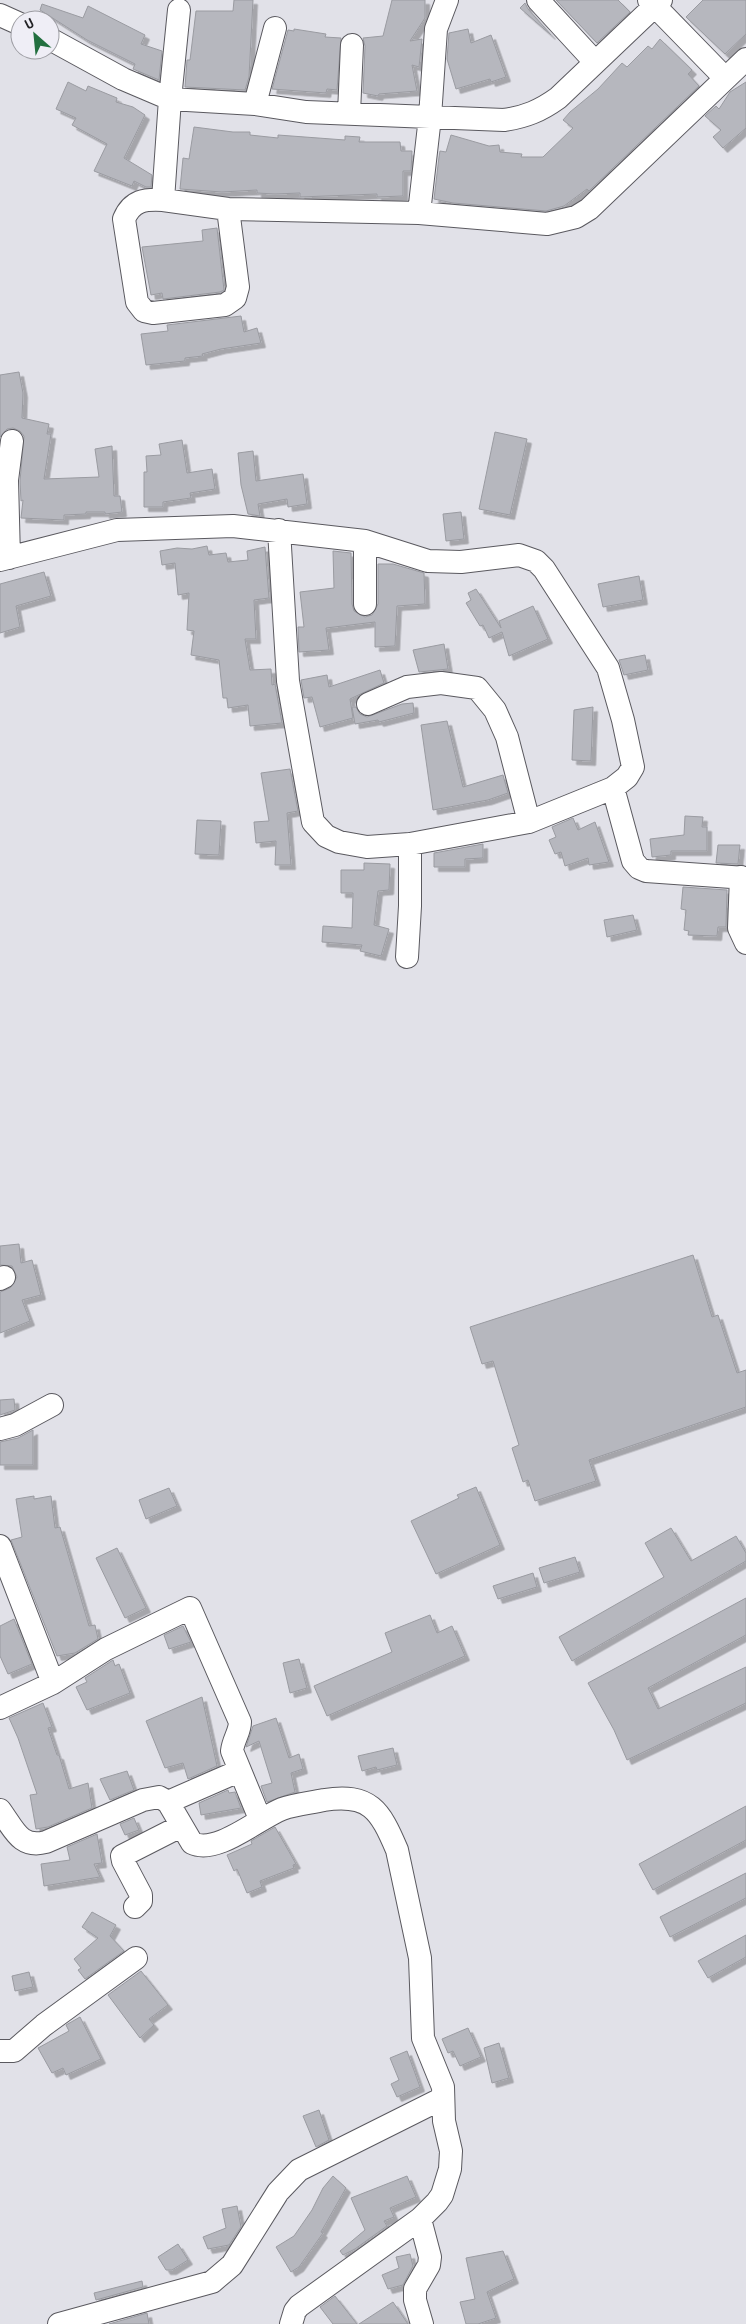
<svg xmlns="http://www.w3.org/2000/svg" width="746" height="2324" font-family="'Archivo Narrow',sans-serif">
	<defs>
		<filter id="shadow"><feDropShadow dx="4.5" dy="4.5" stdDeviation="0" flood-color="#0004"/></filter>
	</defs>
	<rect width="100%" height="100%" fill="#e1e1e8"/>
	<!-- building -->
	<path fill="#b6b7be" stroke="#9a9ba1" filter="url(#shadow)" d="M234 0H253L249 77 245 90 185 87 187 60H190L196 11H233Z
		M392 0H425V18L410 41 422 39 419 67 412 65 417 91 379 94 378 96 363 93 365 46 363 38 383 36Z
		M556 0H618L630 12 597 43Z
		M703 0H746V34L725 54 686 17Z
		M525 3 528 9 551 35 520 8Z
		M42 4 83 18 88 6 145 35 141 44 162 51 159 80 133 69 135 64 87 40 40 10Z
		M294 29 326 34 325 37 341 38 337 90 327 89 326 93 272 89 288 30 294 31Z
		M468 29 471 43 491 35 506 77 491 82 490 79 456 89 447 59 449 33Z
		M660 39 692 70 688 74 699 86 589 191 587 189 564 206 546 211 453 203 434 199 439 157 440 151 446 152 451 135 489 146 499 145 500 152 522 154 521 157H543L573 128 563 120 570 112 598 89 622 63 627 67 648 46 652 49Z
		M68 82 86 91 88 86 117 98 116 102 133 107 145 115 124 158 152 175 151 187H146L134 181 132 186 94 171 107 144 72 125 76 118 56 109Z
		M746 82V128L723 148 713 137 721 130 705 116 716 106 719 109 730 92Z
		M194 127 233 132H250V135L278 138V135L345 140V136L360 137 359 142H400L401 151H412L411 171H403V196L377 197V194L300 197V193L275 194 257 193V190L222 192 180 189 183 158 189 159Z
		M217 228 224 290 220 292 163 299 162 293 151 295 142 247 203 241 202 230Z
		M241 316 244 332 257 328 261 343 221 349 202 354 203 356 185 358V361L146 365 141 334 168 331 167 325Z
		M19 372 23 393 22 418 49 424 47 434H51L44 479 99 477 95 449 112 446 114 496H120L122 512 105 514V512H86V514L64 515V520L21 518 23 500 21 501 20 481 24 436 20 431 13 428 7 429 0 437V375Z
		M495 432 527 439 510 515 479 509Z
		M182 440 187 473 212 469 215 489 190 493 191 498 163 502V507H144V472H147L146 456 161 455 159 444Z
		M253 451 256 481 303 474 307 504 288 507 287 499 258 504 260 516 248 514 241 485 238 453Z
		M461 512 464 539 446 541 443 514Z
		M207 546 209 555 226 553 228 562 248 560 247 551 265 547 269 598 254 600 256 639H245L250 670 271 669 272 685 275 684 282 723 250 726 248 705 228 708 227 698H223L219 660 191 655 194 631 187 630 189 593 178 595 175 563 162 565 160 551 177 548 192 549Z
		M333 551 351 553 352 604 354 611 365 617 372 615 378 604V564H393L424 573 425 604 397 606 395 646 375 647V622L326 628 329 650 299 652 298 627H304L300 592 334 588Z
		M44 572 51 596 16 606 20 627 0 633V584Z
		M639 576 643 600 603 607 598 584Z
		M476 589 501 628 499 621 533 606 548 639 509 656 502 632 489 638 483 625 480 626 466 603 471 600 468 593Z
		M444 644 448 669 419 672 413 650Z
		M645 655 648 670 624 675 619 660Z
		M380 670 384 683 350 699 353 718 320 727 312 697 304 698 301 680 327 675 329 687Z
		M413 703 414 713 379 722 378 720 355 724 352 707H356L360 714 367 717 402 704Z
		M593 707 591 761 572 760 574 710Z
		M447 721 463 787 503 775 508 793 488 800 433 810 421 725Z
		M290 769 298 811 287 813 291 865H275L276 841 256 843 254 822 269 821 261 773Z
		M685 816 703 817 702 827H707V851H671V855L652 857 650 839 684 835Z
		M573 818 578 830 595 822 609 862 589 865 588 858 565 866 561 852 555 854 549 840 556 837 552 827Z
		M197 820 221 821 219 855 195 854Z
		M483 844V858L465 859V867H434V853Z
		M718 845H740L738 864 716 863Z
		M364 863 390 864 389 890 378 891 374 925 389 929 381 956 360 951 362 945 322 942 323 926 352 928 353 893H341V870H364Z
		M683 887 727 890 726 927H718L717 936 688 935 689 931 684 930 686 910 681 909Z
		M633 915 637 930 607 937 604 920Z
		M19 1244 21 1263 32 1260 41 1295 22 1300 30 1321 0 1333V1292L10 1288 17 1277 12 1266 0 1265V1246Z
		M693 1255 712 1317 718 1315 737 1373 746 1370V1407L589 1460 596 1481 535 1501 528 1480 523 1482 512 1448 519 1445 493 1361 482 1364 470 1327Z
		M14 1399 15 1410 0 1415V1400Z
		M33 1430V1465H0V1442L18 1438Z
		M476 1487 500 1545 436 1574 411 1521 459 1498 457 1495Z
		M169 1488 177 1506 146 1519 139 1500Z
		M34 1496V1499L51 1496 55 1528 60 1527 89 1626 95 1625 98 1639 75 1653 57 1656 11 1540 22 1537 16 1499Z
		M671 1528 691 1561 736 1536 746 1553V1561L572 1661 559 1637 664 1577 645 1543Z
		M117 1548 146 1608 125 1618 96 1558Z
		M575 1557 580 1572 544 1583 539 1568Z
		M533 1573 537 1587 498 1599 493 1586Z
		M746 1598V1635L648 1688 658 1709 746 1667V1703L627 1760 614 1730 588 1683Z
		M430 1615 437 1633 452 1626 465 1656 327 1716 314 1686 392 1652 385 1633Z
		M14 1619 32 1664 8 1674 0 1656V1626Z
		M183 1626 191 1642 169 1649 164 1635Z
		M299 1659 307 1688 290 1693 283 1663Z
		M113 1660 115 1666 119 1664 130 1693 87 1710 76 1687 87 1682 85 1678Z
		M202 1697 217 1766 188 1779 183 1763 165 1768 146 1721Z
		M43 1703 52 1727 48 1728 57 1755H59L69 1789 88 1783 92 1808 48 1827 36 1829 30 1795 37 1794 18 1738 9 1718Z
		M276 1718 289 1758 299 1754 303 1769 291 1773 295 1792 267 1802 261 1786 272 1783 259 1741 246 1747 253 1726Z
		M393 1748 397 1765 377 1770 376 1767 362 1771 358 1756Z
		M127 1771 134 1790 110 1800 100 1779Z
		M228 1790 229 1793 235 1792 241 1808 201 1815 199 1803Z
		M746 1806V1840L653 1890 639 1864Z
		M134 1818 139 1830 125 1835 120 1824Z
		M275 1827 296 1864 293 1865 294 1868 260 1881 262 1887 247 1893 237 1869 234 1871 227 1855 252 1844 251 1841Z
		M97 1834 102 1863 94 1864 100 1877 44 1886 41 1864 70 1860 67 1847Z
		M746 1873V1898L670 1937 660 1917Z
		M92 1912 116 1925 110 1936 124 1951 85 1979 78 1970 81 1968 74 1959 98 1938 82 1927Z
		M746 1935V1957L708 1978 698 1961Z
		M141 1971 168 2005 149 2019 154 2025 140 2038 108 1995Z
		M29 1972 33 1987 15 1991 12 1976Z
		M80 2017 101 2059 66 2075 63 2068 52 2073 38 2048 69 2031 66 2025Z
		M468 2028 481 2057 460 2066 453 2051 448 2053 442 2039Z
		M499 2043 509 2078 492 2083 484 2048Z
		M407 2051 420 2087 397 2097 391 2084 399 2080 390 2058Z
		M319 2110 329 2140 316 2147 303 2116Z
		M333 2176 346 2188 321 2232 323 2233 299 2267 291 2272 276 2247 294 2236 312 2210 323 2188Z
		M407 2176 416 2197 390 2208 394 2217 384 2221 387 2226 355 2249 343 2255 340 2251 365 2230 351 2198Z
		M237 2206 241 2227 229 2245 208 2249 203 2237 226 2228 222 2209Z
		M178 2244 188 2260 172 2270H166L158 2257Z
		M503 2251 514 2279 487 2292 496 2318 478 2324H466L460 2302 475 2299 466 2258Z
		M410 2254 413 2266 403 2285 388 2289 382 2275 399 2268 396 2257Z
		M142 2281 143 2287 96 2300 94 2293Z
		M335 2296 357 2324H333L320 2307Z
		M393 2302 408 2324H359Z
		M147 2313 149 2324H109Z"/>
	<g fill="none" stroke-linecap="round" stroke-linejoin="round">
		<!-- street casing -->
		<g stroke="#5a595f" stroke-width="24">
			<path id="street" d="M538 0 595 62
				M649 0 725 78
				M179 10 170 99 163 200 228 209 419 213 547 224 576 217 589 209 746 59
				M0 15 20 24
				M50 39 123 79 170 99 255 104 306 112 504 120C525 117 540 111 558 98L661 0
				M255 104 275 28
				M349 113 352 45
				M163 200C145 199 132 200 124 219L137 302 144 311 153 313 225 305 235 298 238 287 228 209
				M419 213 430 117 436 29 447 0
				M365 541V604
				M9 558 7 480 12 441
				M0 560 117 530 233 526 365 541 428 561 461 562 519 555 536 561 544 569 608 668 623 720 633 767 627 777 613 788 529 822 410 844 367 847 339 842 326 836 313 822 288 681 279 530
				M368 704 407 687 441 683 477 688 495 710 507 737 529 822
				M613 788 633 861 639 868 646 871 746 878
				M741 877 739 928 746 943
				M407 957 410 906V844
				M0 1279 4 1277
				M0 1429 15 1425 52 1405
				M0 1546 53 1683
				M0 1708 53 1683 106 1649 190 1608 240 1722C240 1732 233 1740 232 1751L260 1819
				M168 1802 239 1771
				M0 1810C14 1829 20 1849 46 1842L143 1800 159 1797 168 1802 192 1843C217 1855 257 1819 282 1809 295 1804 310 1803 324 1800 370 1793 380 1810 397 1850L420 1958 423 2038 443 2087 444 2121 451 2151 450 2169 442 2195 437 2202 420 2219 299 2306 295 2311 291 2324
				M135 1907 141 1901V1895L123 1861 122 1856 181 1826
				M0 2051H14L44 2025 136 1958
				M420 2219 430 2257 429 2265 415 2289V2300L422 2324
				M59 2324 212 2282 232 2265 278 2192 299 2170 443 2098"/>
		</g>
		<!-- street -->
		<use href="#street" stroke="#fff" stroke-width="22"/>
	</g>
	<!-- north arrow -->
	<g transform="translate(35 35) rotate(333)"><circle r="24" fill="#efeef6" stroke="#9d9da3"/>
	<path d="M0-4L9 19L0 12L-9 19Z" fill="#226f3f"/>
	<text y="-8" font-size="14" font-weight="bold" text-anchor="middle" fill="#232326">U</text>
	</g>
</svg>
